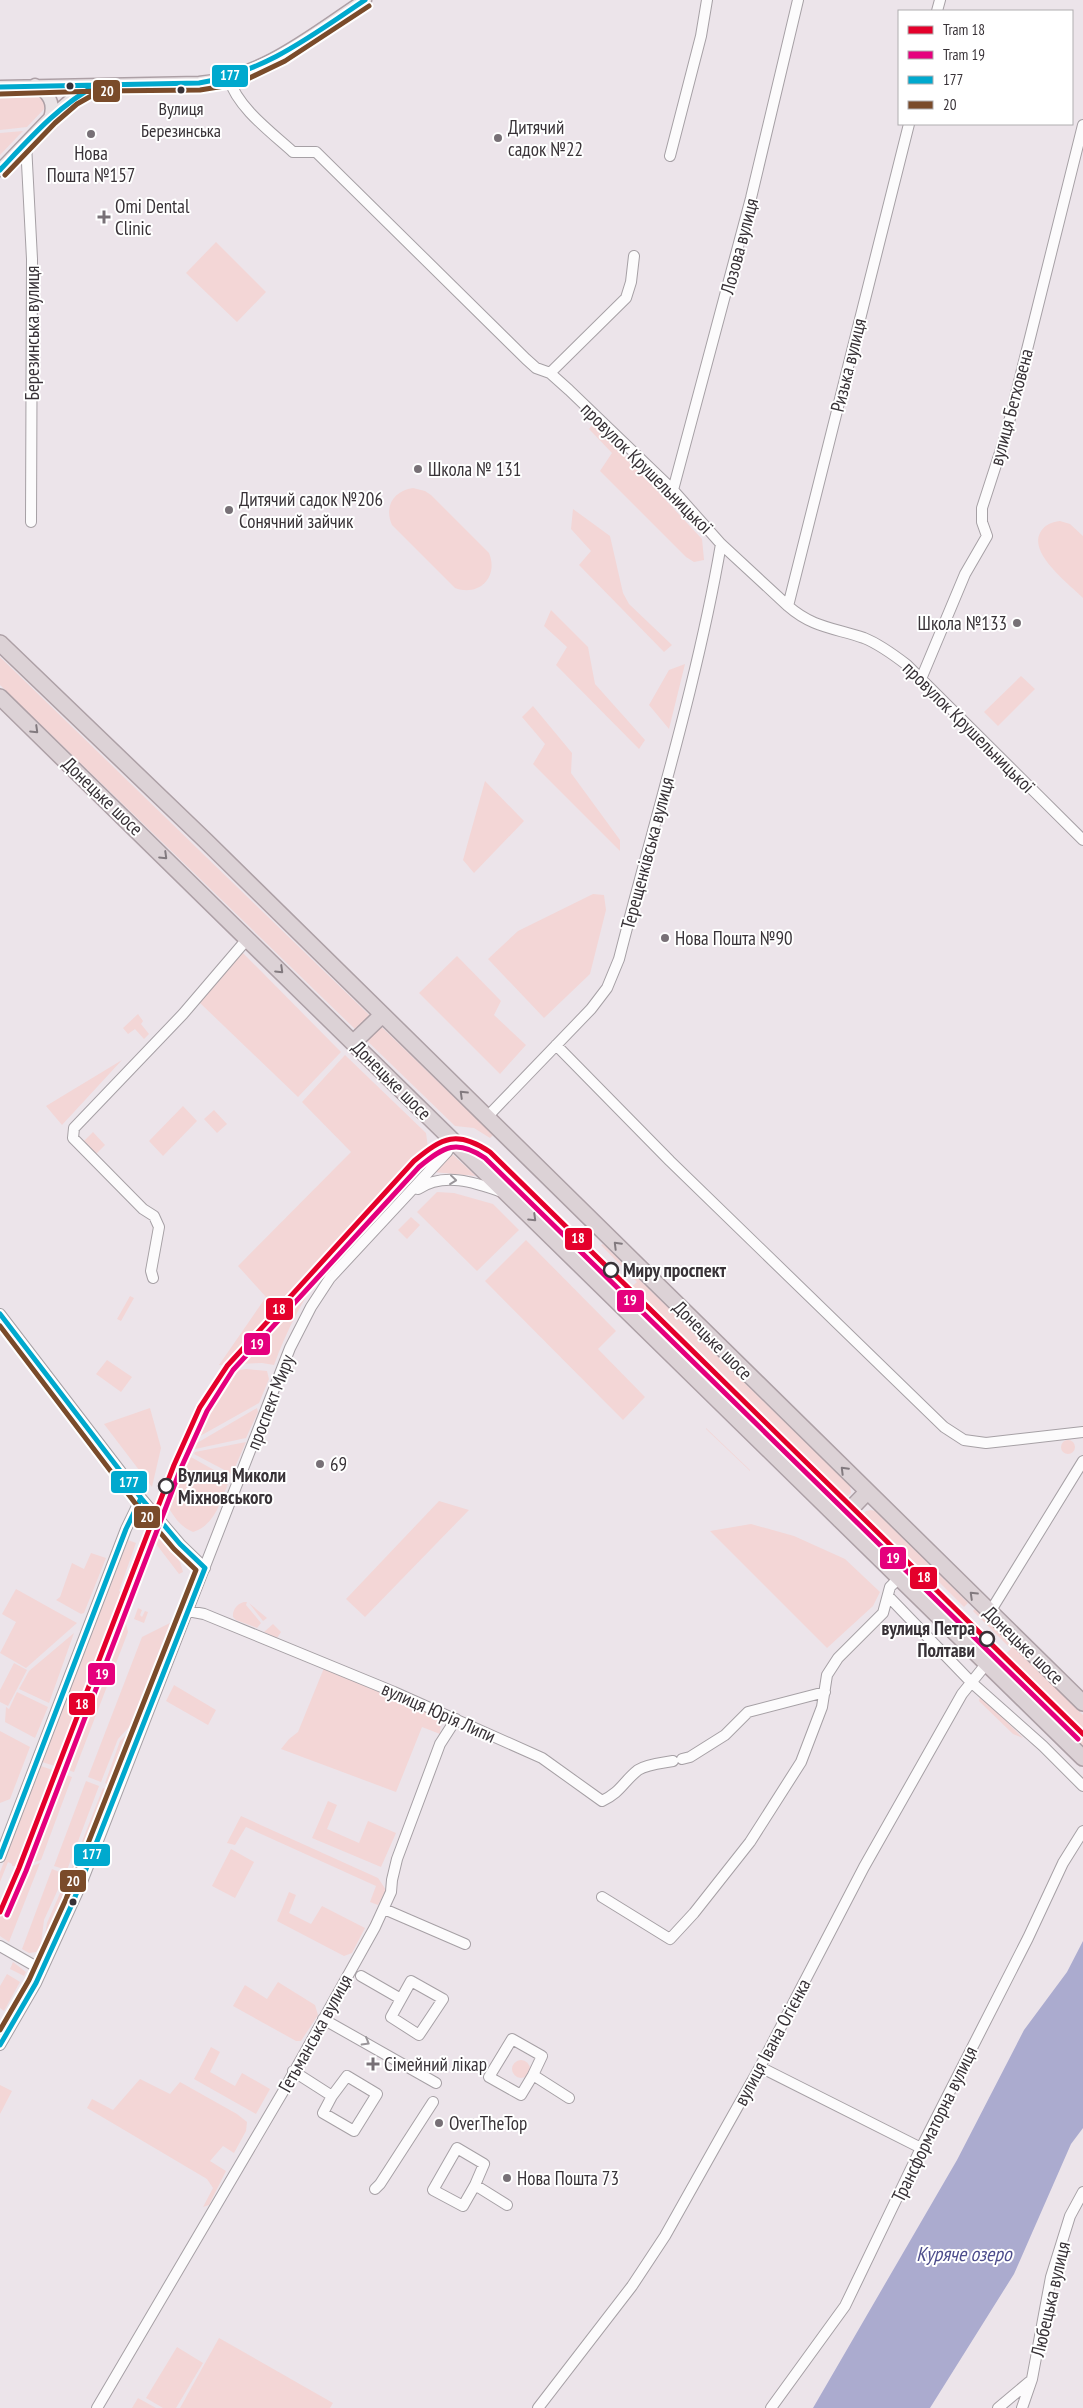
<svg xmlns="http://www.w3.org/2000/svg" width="1083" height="2408" font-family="'PT Sans Narrow',sans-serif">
	<rect width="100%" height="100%" fill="#ece4ea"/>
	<!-- green -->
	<path fill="#f3d6d6" d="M5 96H41L46 107 27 127 0 130V97Z
		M23 131 0 155V133Z
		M216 242 266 292 237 322 186 273Z
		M594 423 702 539 704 560 694 562 686 557 600 471 612 453 589 429Z
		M413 488 425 491 431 495 489 553C499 577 479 597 455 588L392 525C384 507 393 491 413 488Z
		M573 509 610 536 623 593 629 604 672 645 664 652 579 565 591 551 571 529Z
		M1060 521 1070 524 1083 536V598C1069 584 1029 554 1040 533 1044 525 1051 522 1060 521Z
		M551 610 588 647 595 684 645 740 639 749 556 665 567 647 544 626Z
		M0 657 493 1135 490 1138 474 1128 455 1126 0 685Z
		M685 664 669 729 649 705 669 670Z
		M1021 676 1035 689 998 726 984 712Z
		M533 706 572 753 571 773 620 840V851L533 764 545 744 522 717Z
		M485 781 524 821 474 873 463 860Z
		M593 894 604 895 606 910 590 974 544 1018 488 959 518 931Z
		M242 952 341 1052 298 1097 199 1002Z
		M457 956 501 1001 494 1015 526 1045 500 1074 419 993Z
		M138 1014 143 1021 141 1024 149 1034 144 1039 135 1029 128 1034 123 1028Z
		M345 1055 426 1133 429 1155C404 1187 375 1212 348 1241 314 1277 291 1319 274 1365L262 1363 219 1365 266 1297 238 1266 351 1152 302 1102Z
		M122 1060 62 1125 46 1106Z
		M183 1106 197 1121 163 1156 149 1141Z
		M214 1110 227 1124 217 1133 204 1119Z
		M93 1132 105 1145 95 1155 83 1142Z
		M451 1153 476 1176 433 1172Z
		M437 1192 454 1193 493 1204 519 1230 477 1271 417 1212Z
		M411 1217 420 1225 407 1239 398 1230Z
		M526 1240 616 1331 598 1349 645 1397 623 1420 485 1281Z
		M603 1244 850 1486 851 1493 846 1498 835 1500 588 1261 593 1256 627 1291 637 1282 601 1245Z
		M130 1296 134 1298 121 1321 117 1319Z
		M107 1360 132 1377 121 1392 96 1374Z
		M246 1369 267 1371 269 1379 259 1403 184 1445 225 1373Z
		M150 1408 161 1448 152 1487 104 1424Z
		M257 1408 258 1412 246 1438 195 1449 197 1443Z
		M706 1428 750 1470V1471L706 1429Z
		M1061 1447a7 7 0 1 1 14 0a7 7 0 1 1-14 0Z
		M246 1442 232 1474 194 1454 195 1452Z
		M182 1452 230 1479C221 1499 216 1525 193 1532 178 1526 172 1513 164 1500Z
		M439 1501 469 1510 365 1617 346 1599Z
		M871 1510 875 1511 968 1603 964 1607 925 1568 916 1577 955 1616 953 1619 861 1528 860 1518 866 1511Z
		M751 1524 794 1536 845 1559 880 1592 873 1606 827 1648 710 1531Z
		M154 1526 180 1562 183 1572 179 1574 150 1536Z
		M128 1540 136 1543 119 1591 129 1596 123 1611 128 1632 74 1772 42 1762Z
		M91 1553 106 1558 84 1613 81 1614 56 1600 60 1597 72 1563 84 1569Z
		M16 1589 77 1623 26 1668 0 1653 16 1622 2 1614Z
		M247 1602 246 1605 261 1623 257 1628 236 1620 233 1617C232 1609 239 1601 247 1602Z
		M249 1603 267 1618 263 1621Z
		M138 1608 142 1610 140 1615 142 1617 145 1611 148 1612 144 1623 134 1619Z
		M975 1609 1083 1715V1747L958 1624 963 1620 1001 1658 1011 1649 973 1611Z
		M170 1623 130 1726 118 1739 101 1782 88 1777 142 1637Z
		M273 1624 281 1632 277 1638 264 1632Z
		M74 1633 49 1703 19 1689 29 1671Z
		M14 1663 27 1670 8 1706 0 1702V1690Z
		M324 1668 441 1719 440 1734 422 1727 396 1792 281 1749 289 1739 298 1732Z
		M174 1685 216 1710 208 1725 166 1701Z
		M17 1692 48 1707 35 1738 5 1722 6 1707 9 1709Z
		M980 1697 983 1698 1023 1738 1013 1734 979 1701Z
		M0 1731 30 1747 10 1799 0 1803Z
		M127 1734 108 1785 105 1783 120 1741Z
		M41 1766 72 1777 41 1860 22 1866H12V1864L8 1862 0 1882V1872Z
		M86 1781 99 1786 67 1870 54 1866Z
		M103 1788 106 1789 73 1873 70 1872Z
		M328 1801 337 1805 327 1829 359 1843 368 1821 396 1833 381 1867 312 1838Z
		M241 1816 378 1878 386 1890 378 1905 370 1902 376 1886 246 1827 235 1845 227 1843Z
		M231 1849 254 1862 235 1898 212 1886Z
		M40 1863 9 1942 0 1936V1915L19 1871Z
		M52 1869 65 1874 44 1920 41 1944 36 1952 29 1953 22 1949Z
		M68 1875 72 1877 45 1935 47 1923Z
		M289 1892 296 1895 289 1913 311 1924 322 1906 365 1928 352 1953 344 1956 277 1921Z
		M13 1962 26 1972 24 1976 10 1969Z
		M7 1974 20 1982 4 2011 0 2008V1986Z
		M278 1982 315 2005 318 2015 301 2041H296L233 2006 245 1985 267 1999Z
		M211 2047 220 2052 210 2072 235 2086 242 2073 270 2089 256 2114 194 2079Z
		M512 2069a9 9 0 1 1 18 0a9 9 0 1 1-18 0Z
		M140 2079 170 2094 180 2082 237 2114 247 2122 246 2131 234 2153 223 2146 210 2161 226 2171 209 2205 203 2207 213 2188 207 2179 87 2108 92 2099 113 2110Z
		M0 2085 12 2091 0 2114Z
		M219 2338 333 2403 330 2408H180Z
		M177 2347 203 2363 176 2408H163L146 2398Z
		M138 2398 156 2408H132Z"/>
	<!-- water -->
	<path fill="#ababcf" d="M1083 1941V2128L1071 2144 1014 2274 930 2408H813L957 2160 1024 2030 1067 1972Z"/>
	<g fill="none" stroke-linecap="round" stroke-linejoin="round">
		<!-- minor casing -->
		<g stroke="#a6a0a5" stroke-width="12">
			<path id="minor" d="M937 11 940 0
				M229 79C238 108 271 132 293 152H316L526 359 536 368 550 373 569 390 673 490 721 544 788 606C813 628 835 628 864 638 879 644 894 655 907 665L1083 840
				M26 144 32 259 31 522
				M670 156 701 36 707 0
				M550 373 626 298 631 282 634 256
				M673 490 751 198 798 0
				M788 606 909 124
				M921 679 965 574 987 536 982 522V508L1006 434 1083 125
				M556 1045 670 1161 944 1427 964 1440 986 1443 1083 1432
				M487 1117 591 1009 607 988 619 959C654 821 697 684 721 544
				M418 1189C444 1172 474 1182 502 1192
				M153 1278 151 1271 159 1227 154 1216 143 1209 73 1138 74 1128 183 1014 248 938
				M0 1314 141 1498 180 1544 205 1568
				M889 1597 971 1682 1043 1746 1083 1786
				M188 1611 204 1614 394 1692 542 1758 602 1801C621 1792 623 1782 638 1770 647 1764 662 1763 673 1761
				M990 1612 1083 1461
				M682 1759 690 1757 725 1735 748 1712 825 1692
				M0 1857 126 1529 141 1498
				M602 1897 670 1939 694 1913 750 1842 801 1762 822 1707 827 1675 838 1658 883 1613 890 1587 899 1578
				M384 1909 465 1944
				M0 1946 42 1970
				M361 1976 401 1999 391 2017 419 2035 443 1999 411 1981 401 1999
				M323 2019 436 2083
				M0 2045 36 1983 80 1887 290 1348 311 1307 330 1278 447 1152 450 1146V1138
				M760 2067 921 2148
				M293 2071 332 2096 323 2113 354 2131 377 2094 347 2076 332 2096
				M533 2075 542 2056 512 2039 489 2077 521 2095 533 2075 569 2098
				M475 2185 484 2164 457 2148 433 2190 463 2206 475 2185 507 2205
				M375 2189 380 2184 433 2102
				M97 2408 284 2090 375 1927 391 1892 392 1880 397 1859 440 1744 456 1719
				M538 2408 632 2286 665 2236 760 2067 864 1867 962 1694 987 1663
				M771 2408 845 2306 921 2148 1028 1938 1063 1863 1083 1831
				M998 2408 1029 2382
				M1022 2408 1032 2379 1051 2277 1070 2216 1083 2192"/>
		</g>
		<!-- major casing -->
		<g stroke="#ada0a6" stroke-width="15">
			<path id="major" d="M35 85C49 93 55 103 50 118
				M0 87 199 83C263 77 313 34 365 0
				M0 170 50 118 73 98 95 86"/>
		</g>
		<!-- highway casing -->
		<g stroke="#ada0a6" stroke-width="18">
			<path id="highway" d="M0 643 206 841 1083 1703
				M0 697 1083 1758
				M354 1042 382 1015
				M840 1520 867 1492"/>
		</g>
		<!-- minor -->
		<use href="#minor" stroke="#fcfbfc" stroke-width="10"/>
		<!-- major -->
		<use href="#major" stroke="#e9e2e5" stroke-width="12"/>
		<!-- highway -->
		<use href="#highway" stroke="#dcd2d6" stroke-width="15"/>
		<!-- bus-1 casing -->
		<g stroke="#fff" stroke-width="9">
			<path id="bus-1" d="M0 87 199 83C265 72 311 36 365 0
				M0 170C31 137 58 106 98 84
				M0 1314 141 1498 180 1544 205 1568 73 1902 36 1983 0 2045
				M0 1857 126 1529 141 1498"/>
		</g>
		<!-- bus-2 casing -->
		<g stroke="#fff" stroke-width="9">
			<path id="bus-2" d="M0 94 99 91
				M5 175 55 123 77 104 100 91 200 90 237 84 285 61 369 6
				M0 1326 135 1503 174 1549 196 1570 66 1899 29 1980 0 2030"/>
		</g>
		<!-- bus-1 -->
		<use href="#bus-1" stroke="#00a9ce" stroke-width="5"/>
		<!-- bus-2 -->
		<use href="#bus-2" stroke="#7a4b2a" stroke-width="5"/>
		<!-- tram-1 casing -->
		<g stroke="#fff" stroke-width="9">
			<path id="tram-1" d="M0 1912 19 1868 174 1465 200 1407 227 1366 414 1161C443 1137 457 1130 490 1152L1083 1734"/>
		</g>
		<!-- tram-2 casing -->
		<g stroke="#fff" stroke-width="9">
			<path id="tram-2" d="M7 1915 26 1871 181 1468 207 1411 233 1370 419 1167C444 1146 457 1139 485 1158L1078 1739"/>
		</g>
		<!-- tram-1 -->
		<use href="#tram-1" stroke="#e4002b" stroke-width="5"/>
		<!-- tram-2 -->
		<use href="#tram-2" stroke="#e5007d" stroke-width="5"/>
	</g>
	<!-- one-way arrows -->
	<defs><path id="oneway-chevron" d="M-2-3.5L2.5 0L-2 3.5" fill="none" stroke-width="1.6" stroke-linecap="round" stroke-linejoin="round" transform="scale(1.25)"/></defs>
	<g stroke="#827a7f">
		<use href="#oneway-chevron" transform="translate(35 730) rotate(44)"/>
		<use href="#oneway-chevron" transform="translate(164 856) rotate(44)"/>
		<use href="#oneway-chevron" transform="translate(280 970) rotate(44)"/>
		<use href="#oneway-chevron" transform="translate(463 1094) rotate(-136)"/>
		<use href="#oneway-chevron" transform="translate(533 1218) rotate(44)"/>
		<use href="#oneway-chevron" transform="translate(617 1245) rotate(-135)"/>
		<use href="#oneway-chevron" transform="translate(844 1470) rotate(-135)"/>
		<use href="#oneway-chevron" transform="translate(973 1595) rotate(-136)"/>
	</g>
	<g stroke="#9a969a">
		<use href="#oneway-chevron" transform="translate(453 1180) rotate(6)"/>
		<use href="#oneway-chevron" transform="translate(366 2042) rotate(30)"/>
	</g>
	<!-- markers -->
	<g fill="#383237" stroke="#fff" stroke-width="2">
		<circle cx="70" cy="86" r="4.5"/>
		<circle cx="181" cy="90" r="4.5"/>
		<circle cx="73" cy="1902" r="4.5"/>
	</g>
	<g fill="#777076" stroke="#fff" stroke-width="2">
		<circle cx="91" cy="134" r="5"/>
		<circle cx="498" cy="138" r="5"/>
		<path d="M101.5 209.5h5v5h5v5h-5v5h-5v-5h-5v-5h5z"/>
		<circle cx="418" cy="469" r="5"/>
		<circle cx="229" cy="510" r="5"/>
		<circle cx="1017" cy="623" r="5"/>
		<circle cx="665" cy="938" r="5"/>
		<circle cx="320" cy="1464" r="5"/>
		<path d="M370.5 2056.5h5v5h5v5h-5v5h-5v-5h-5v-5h5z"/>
		<circle cx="439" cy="2123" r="5"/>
		<circle cx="507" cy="2178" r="5"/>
	</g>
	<g fill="#fff" stroke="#383237" stroke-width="2.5">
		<circle cx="611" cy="1270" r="7"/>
		<circle cx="166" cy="1486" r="7"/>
		<circle cx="987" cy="1639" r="7"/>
	</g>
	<g text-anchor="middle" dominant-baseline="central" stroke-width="4" stroke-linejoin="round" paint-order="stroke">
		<!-- bus labels -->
		<g font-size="18" fill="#383237" stroke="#fff">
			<text x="181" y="108">Вулиця<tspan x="181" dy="22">Березинська</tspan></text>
		</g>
		<!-- poi labels -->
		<g font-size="19" fill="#383237" stroke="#fff" text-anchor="start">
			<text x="508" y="127">Дитячий<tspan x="508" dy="22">садок №22</tspan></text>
			<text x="91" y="153" text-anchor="middle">Нова<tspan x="91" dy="22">Пошта №157</tspan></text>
			<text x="115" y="206">Omi Dental<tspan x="115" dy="22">Clinic</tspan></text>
			<text x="428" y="469">Школа № 131</text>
			<text x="239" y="499">Дитячий садок №206<tspan x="239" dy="22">Сонячний зайчик</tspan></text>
			<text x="1007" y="623" text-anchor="end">Школа №133</text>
			<text x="675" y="938">Нова Пошта №90</text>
			<text x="330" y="1464">69</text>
			<text x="384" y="2064">Сімейний лікар</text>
			<text x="449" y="2123">OverTheTop</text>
			<text x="517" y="2178">Нова Пошта 73</text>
		</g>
		<!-- street labels -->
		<g font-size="19" fill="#383237" stroke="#fff">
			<text transform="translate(739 246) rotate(-75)">Лозова вулиця</text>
			<text transform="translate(32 333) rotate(-90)">Березинська вулиця</text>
			<text transform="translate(848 365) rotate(-76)">Ризька вулиця</text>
			<text transform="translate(1011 407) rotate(-75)">вулиця Бетховена</text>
			<text transform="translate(647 468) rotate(45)">провулок Крушельницької</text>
			<text transform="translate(969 727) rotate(45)">провулок Крушельницької</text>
			<text transform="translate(103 796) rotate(44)">Донецьке шосе</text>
			<text transform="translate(647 853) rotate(-75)">Терещенківська вулиця</text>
			<text transform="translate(392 1080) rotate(45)">Донецьке шосе</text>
			<text transform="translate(713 1340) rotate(45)">Донецьке шосе</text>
			<text transform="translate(270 1402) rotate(-69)">проспект Миру</text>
			<text transform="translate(1024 1645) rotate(44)">Донецьке шосе</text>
			<text transform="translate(439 1712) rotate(24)">вулиця Юрія Липи</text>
			<text transform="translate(315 2033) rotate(-61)">Гетьманська вулиця</text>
			<text transform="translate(772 2042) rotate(-62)">вулиця Івана Огієнка</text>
			<text transform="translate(934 2124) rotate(-64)">Трансформаторна вулиця</text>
			<text transform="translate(1050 2299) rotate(-77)">Любецька вулиця</text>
		</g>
		<!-- stop labels -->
		<g font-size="19" font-weight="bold" fill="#383237" stroke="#fff" text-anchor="start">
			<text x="623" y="1270">Миру проспект</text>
			<text x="178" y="1475">Вулиця Миколи<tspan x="178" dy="22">Міхновського</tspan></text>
			<text x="975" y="1628" text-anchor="end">вулиця Петра<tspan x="975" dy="22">Полтави</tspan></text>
		</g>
		<!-- water labels -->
		<g font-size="20" font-style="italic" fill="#4d4d8c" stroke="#fff">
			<text x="964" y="2254">Куряче озеро</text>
		</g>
	</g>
	<g stroke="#fff" stroke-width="2">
		<rect x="211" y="64" width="38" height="24" rx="5" fill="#00a9ce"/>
		<rect x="92" y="79" width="29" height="24" rx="5" fill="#7a4b2a"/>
		<rect x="564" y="1227" width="29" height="24" rx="5" fill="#e4002b"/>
		<rect x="616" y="1289" width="29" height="24" rx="5" fill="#e5007d"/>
		<rect x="265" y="1297" width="29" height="24" rx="5" fill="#e4002b"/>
		<rect x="243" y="1332" width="28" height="24" rx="5" fill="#e5007d"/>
		<rect x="110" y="1470" width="38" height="24" rx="5" fill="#00a9ce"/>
		<rect x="133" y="1505" width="28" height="24" rx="5" fill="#7a4b2a"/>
		<rect x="879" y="1546" width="28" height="24" rx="5" fill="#e5007d"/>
		<rect x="909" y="1566" width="29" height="24" rx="5" fill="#e4002b"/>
		<rect x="87" y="1662" width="29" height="24" rx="5" fill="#e5007d"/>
		<rect x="68" y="1692" width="28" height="24" rx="5" fill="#e4002b"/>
		<rect x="73" y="1843" width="38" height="24" rx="5" fill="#00a9ce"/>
		<rect x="59" y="1869" width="28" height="24" rx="5" fill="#7a4b2a"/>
	</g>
	<g font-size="14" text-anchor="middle" font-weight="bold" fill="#fff">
		<text x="230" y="80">177</text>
		<text x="107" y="96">20</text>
		<text x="578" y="1243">18</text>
		<text x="630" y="1305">19</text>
		<text x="279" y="1314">18</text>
		<text x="257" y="1349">19</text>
		<text x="129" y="1487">177</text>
		<text x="147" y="1522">20</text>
		<text x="893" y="1563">19</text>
		<text x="924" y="1582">18</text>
		<text x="102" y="1679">19</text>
		<text x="82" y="1709">18</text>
		<text x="92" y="1859">177</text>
		<text x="73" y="1886">20</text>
	</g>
	<!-- legend -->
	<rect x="898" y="10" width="175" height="115" fill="#ffffff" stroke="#afadaf"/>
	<rect x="908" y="26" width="25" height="8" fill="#e4002b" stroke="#afadaf"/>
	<text x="943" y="35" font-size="15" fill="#383237">Tram 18</text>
	<rect x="908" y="51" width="25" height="8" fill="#e5007d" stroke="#afadaf"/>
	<text x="943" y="60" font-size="15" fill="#383237">Tram 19</text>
	<rect x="908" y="76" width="25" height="8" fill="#00a9ce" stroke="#afadaf"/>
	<text x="943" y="85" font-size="15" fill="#383237">177</text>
	<rect x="908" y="101" width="25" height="8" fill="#7a4b2a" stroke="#afadaf"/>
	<text x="943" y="110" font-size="15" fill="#383237">20</text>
</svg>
